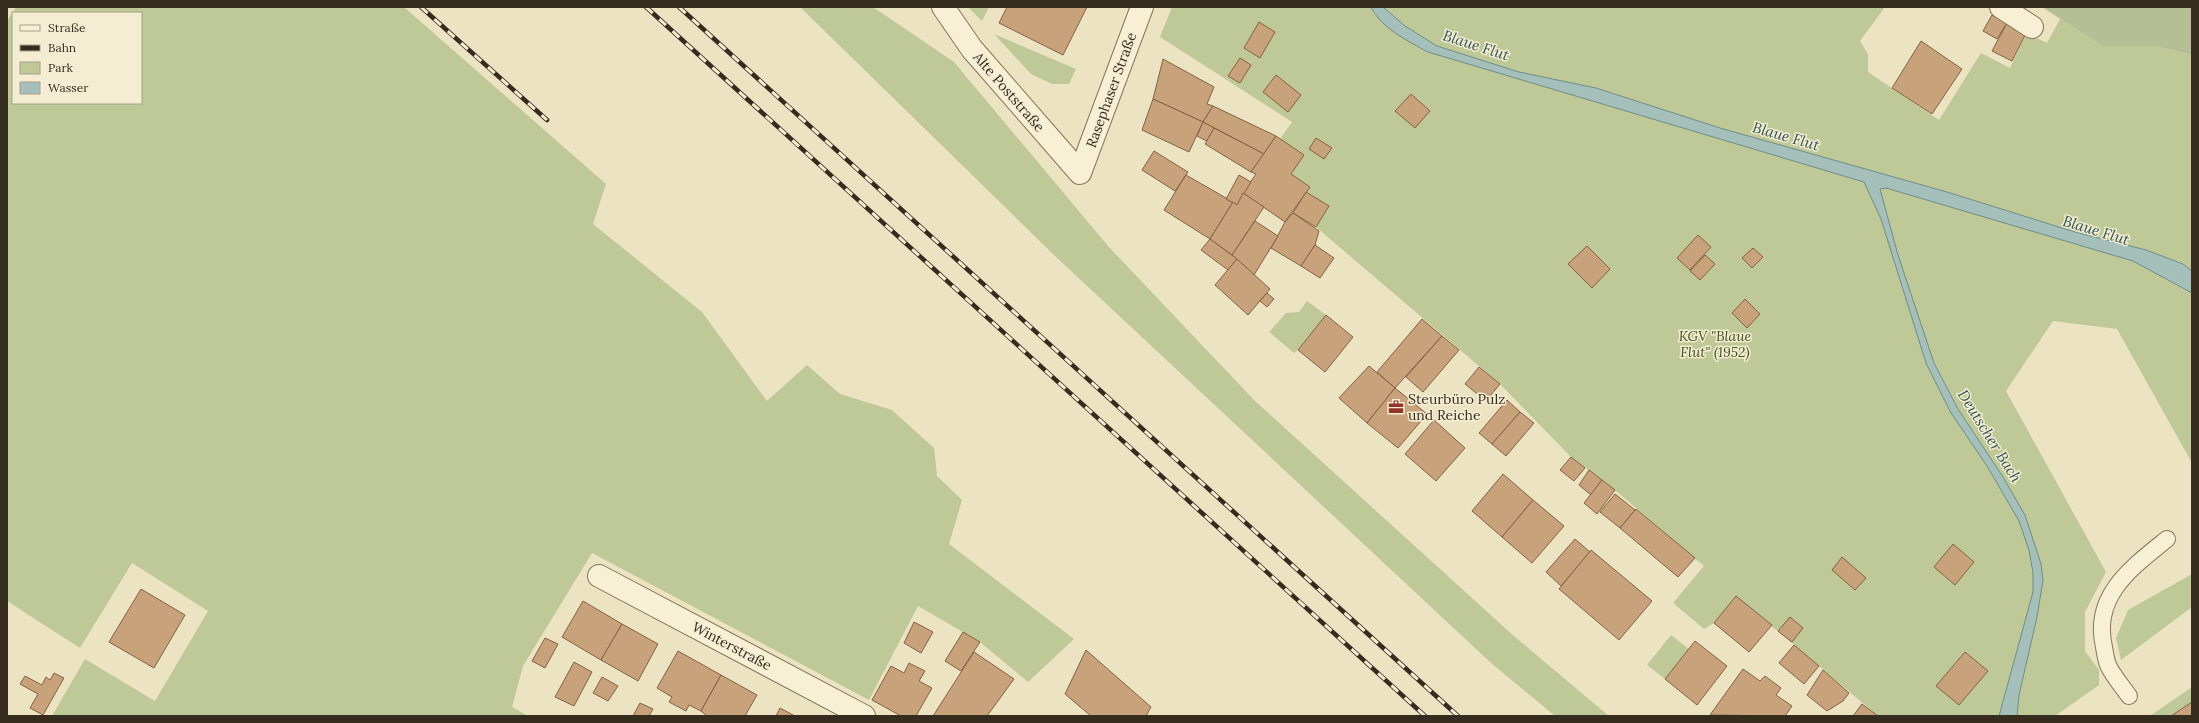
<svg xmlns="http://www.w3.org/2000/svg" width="2199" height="723" font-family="Lora,serif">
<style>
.green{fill:#bfc997;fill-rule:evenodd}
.cemetery{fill:#b6be96}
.water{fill:#a5bfba;stroke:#6c8c87}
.building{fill:#c8a27a;stroke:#836241}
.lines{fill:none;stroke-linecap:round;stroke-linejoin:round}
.service-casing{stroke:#85755a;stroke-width:18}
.minor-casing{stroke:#85755a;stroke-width:24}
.service{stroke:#f7f0d5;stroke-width:16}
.minor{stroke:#f7f0d5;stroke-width:22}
.rail-casing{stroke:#362c1e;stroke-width:4.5}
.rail{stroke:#f4edd2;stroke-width:3;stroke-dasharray:9;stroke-linecap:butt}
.labels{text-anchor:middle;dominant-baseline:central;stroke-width:3;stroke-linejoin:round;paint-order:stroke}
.street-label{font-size:14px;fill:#362c1e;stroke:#f4edd2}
.park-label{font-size:14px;font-style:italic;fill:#425125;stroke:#f4edd2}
.poi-label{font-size:14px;fill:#362c1e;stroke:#f4edd2;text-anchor:start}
.water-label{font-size:15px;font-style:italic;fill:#2e5355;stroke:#f4edd2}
</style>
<rect width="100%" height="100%" fill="#ece3c3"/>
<g class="green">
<path d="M16,7H404L606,184L593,224L702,312L767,401L807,365L840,394L892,410L934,448L937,476L962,500L949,544L1074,639L1028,682L980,642L918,606L869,700L592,553L523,666L512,707L528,716H52L85,659L155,701L208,611L132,563L80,648L7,601V21ZM13,13H141V103H13Z"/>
<path d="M800,7H873L954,62L1108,246L1255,401L1515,637L1609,716H1555L1491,663L1055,256Z"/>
<path d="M968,7H989L982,21Z"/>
<path d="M1172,7H1371L1374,14L1428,52L1864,182L1881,219L1926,363L1951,413L1987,466L2019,520L2029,550L2033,573V592L1999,716H1878L1736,596L1714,623L1704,629L1673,603L1704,566L1615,490L1571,457L1500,384L1316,227L1306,192L1309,187L1291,174L1304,155L1280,139L1292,122L1160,37Z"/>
<path d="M1383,7H1885L1860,41L1868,54V72L1939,120L1981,53L2010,68L2026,33L2047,43L2060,19L2102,46H2155L2192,55V271L2183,264L2146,250L2075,232L1947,192L1720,128L1596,88L1519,72L1437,46L1405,26Z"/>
<path d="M994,34L1076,69L1069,84H1052L1031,74Z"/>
<path d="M1886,188L2133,261L2192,293V463L2117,329L2053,321L2006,391L2106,572L2085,612V651L2099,670V685L2055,716H2017L2019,695L2037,617L2043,580L2041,564L2025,515L2003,477L1958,409L1934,363L1898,255L1880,189Z"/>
<path d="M1307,301L1326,315L1298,350L1294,353L1269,332L1286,313L1299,312Z"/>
<path d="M2192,574V607L2121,660L2116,638L2128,610Z"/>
<path d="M1671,635L1689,649L1665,679L1647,665Z"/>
<path d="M2192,687V702L2171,716H2150Z"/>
</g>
<path class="cemetery" d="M2042,7H2192V55L2155,46H2102Z"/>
<path class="water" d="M1371,7H1383L1405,26L1437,46L1519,72L1596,88L1720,128L1947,192L2075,232L2146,250L2183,264L2192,271V293L2133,261L1886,188L1880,189L1898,255L1934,363L1958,409L2003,477L2025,515L2041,564L2043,580L2037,617L2019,695L2017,716H1999L2033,592V573L2029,550L2019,521L1987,466L1951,413L1926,363L1881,219L1864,182L1428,52C1409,42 1380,27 1371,7Z"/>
<g class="building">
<path d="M1007,7H1087L1063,55L999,23Z"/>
<path d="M1992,15L2007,23L1997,39L1983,31Z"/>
<path d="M1259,22L1275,32L1260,58L1244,48Z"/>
<path d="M2007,23L2026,33L2012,61L1992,51Z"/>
<path d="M1921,41L1962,69L1932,114L1892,88Z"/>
<path d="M1240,58L1251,65L1240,83L1228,76Z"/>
<path d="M1163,59L1214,87L1207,104L1213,106L1203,122L1153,99Z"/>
<path d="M1276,75L1301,95L1288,112L1263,92Z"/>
<path d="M1411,94L1430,111L1415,128L1395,111Z"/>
<path d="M1153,99L1203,122L1189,152L1142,130Z"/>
<path d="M1213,106L1276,136L1264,154L1203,122Z"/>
<path d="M1203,122L1214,128L1207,141L1197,136Z"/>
<path d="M1214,128L1264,154L1251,172L1205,144Z"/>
<path d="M1276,136L1304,155L1291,174L1310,187L1285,222L1243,193L1256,174L1251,172Z"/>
<path d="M1316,138L1332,148L1324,159L1309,149Z"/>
<path d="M1154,151L1188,172L1175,191L1142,170Z"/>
<path d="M1186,175L1233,202L1210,239L1164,210Z"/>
<path d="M1239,175L1251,182L1237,205L1226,199Z"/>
<path d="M1306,192L1329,206L1316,227L1293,213Z"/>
<path d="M1243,193L1264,207L1232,255L1210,239L1233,202L1237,205Z"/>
<path d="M1293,213L1319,231L1315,245L1301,266L1271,248L1285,222Z"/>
<path d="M1255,221L1278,236L1254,275L1232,255Z"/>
<path d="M1698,235L1711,247L1690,270L1677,258Z"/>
<path d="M1210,239L1237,259L1228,270L1201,250Z"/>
<path d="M1315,245L1334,258L1320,278L1301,266Z"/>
<path d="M1587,246L1610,269L1592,288L1568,264Z"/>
<path d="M1753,248L1763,257L1752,268L1742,258Z"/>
<path d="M1705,255L1715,264L1700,280L1690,271Z"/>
<path d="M1237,259L1270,289L1248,315L1215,285Z"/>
<path d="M1267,293L1274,299L1267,307L1260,301Z"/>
<path d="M1745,299L1760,314L1747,328L1732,313Z"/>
<path d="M1326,315L1353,337L1325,372L1298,350Z"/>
<path d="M1422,319L1442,336L1395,388L1377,372Z"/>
<path d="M1442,336L1459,350L1423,392L1406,377Z"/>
<path d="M1369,366L1395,388L1367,423L1339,398Z"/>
<path d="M1479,367L1500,384L1486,401L1465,384Z"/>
<path d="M1395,388L1427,414L1398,448L1367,423Z"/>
<path d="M1507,400L1520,412L1492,444L1479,433Z"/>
<path d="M1520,412L1534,423L1506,456L1492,444Z"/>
<path d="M1434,420L1465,448L1436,481L1405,454Z"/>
<path d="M1571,457L1585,468L1574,481L1560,470Z"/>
<path d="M1589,470L1602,480L1591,495L1579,485Z"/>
<path d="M1503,474L1533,500L1502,537L1472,511Z"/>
<path d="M1602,480L1615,490L1597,514L1584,503Z"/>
<path d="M1615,494L1635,510L1620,528L1600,512Z"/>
<path d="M1533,500L1564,526L1532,563L1502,537Z"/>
<path d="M1636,509L1695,558L1678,577L1620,528Z"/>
<path d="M1575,539L1590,552L1561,586L1546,572Z"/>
<path d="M1953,544L1974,562L1955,585L1934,567Z"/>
<path d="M1591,550L1652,601L1619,640L1559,589Z"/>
<path d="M1842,557L1866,578L1855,590L1832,570Z"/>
<path d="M141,589L185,615L154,668L109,642Z"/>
<path d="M1736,596L1772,625L1749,652L1714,623Z"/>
<path d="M583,601L622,624L601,660L562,637Z"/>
<path d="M1790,617L1803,628L1792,642L1778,631Z"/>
<path d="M914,622L933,632L921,653L904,643Z"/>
<path d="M622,624L658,644L638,681L601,660Z"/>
<path d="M963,632L980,642L961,671L945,661Z"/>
<path d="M545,638L558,644L545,668L532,661Z"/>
<path d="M1695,641L1727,666L1697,705L1665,679Z"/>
<path d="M1794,645L1819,666L1804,684L1779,663Z"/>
<path d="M1086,650L1151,707L1146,716H1091L1065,694Z"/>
<path d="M678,651L721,675L701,711L689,705L686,711L669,702L672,697L657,688Z"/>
<path d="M974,652L1014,679L987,716H933Z"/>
<path d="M1965,652L1988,671L1959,705L1936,686Z"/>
<path d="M574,662L592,672L574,706L555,697Z"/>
<path d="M909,663L925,671L919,681L932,688L916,716H901L872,700L891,666L904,673Z"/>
<path d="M1743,669L1760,681L1765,676L1781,688L1776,695L1792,706L1785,716L1710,715Z"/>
<path d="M1823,670L1849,693L1843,701L1827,711L1807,695Z"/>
<path d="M54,673L64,678L43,715L30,708L38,694L20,684L25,676L42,685L46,677L50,680Z"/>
<path d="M721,675L757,695L745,716H707L701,711Z"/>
<path d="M602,677L618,686L608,701L593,693Z"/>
<path d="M2192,702V716H2171Z"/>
<path d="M640,703L653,709L649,716H633Z"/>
<path d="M1862,704L1878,716H1853Z"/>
<path d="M780,708L795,716H776Z"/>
</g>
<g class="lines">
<g class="service-casing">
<path id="service" d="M2129,696C2122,686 2113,676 2108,665C2106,660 2105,653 2104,647C2092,596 2131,568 2167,539"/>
</g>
<g class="minor-casing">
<g id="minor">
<path d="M943,7L972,49L1080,173L1142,7"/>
<path d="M2001,7L2032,27"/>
<path d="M599,576L864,716"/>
</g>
</g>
<use href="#service" class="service"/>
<use href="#minor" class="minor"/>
<g class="rail-casing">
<g id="rail">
<path d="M421,7L547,120"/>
<path d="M646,7L1425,716"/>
<path d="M679,7L1458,716"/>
</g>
</g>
<use href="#rail" class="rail"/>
</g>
<defs>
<g id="office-bare" transform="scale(1.2)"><path d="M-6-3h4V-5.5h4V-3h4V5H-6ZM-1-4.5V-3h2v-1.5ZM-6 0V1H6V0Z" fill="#91362d" stroke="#f4edd2" stroke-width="2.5" paint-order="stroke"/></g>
</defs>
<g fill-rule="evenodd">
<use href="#office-bare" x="1396" y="407"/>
</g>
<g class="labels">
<g class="street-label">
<text transform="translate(1111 90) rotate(-70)">Rasephaser Straße</text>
<text transform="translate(1009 92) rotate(49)">Alte Poststraße</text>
<text transform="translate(732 646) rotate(28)">Winterstraße</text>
</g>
<g class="park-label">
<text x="1715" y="336">KGV "Blaue<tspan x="1715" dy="16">Flut" (1952)</tspan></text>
</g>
<g class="poi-label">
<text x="1408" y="399">Steurbüro Pulz<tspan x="1408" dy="16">und Reiche</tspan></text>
</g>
<g class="water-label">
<text transform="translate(1476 45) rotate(18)">Blaue Flut</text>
<text transform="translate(1786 136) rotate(16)">Blaue Flut</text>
<text transform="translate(2096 230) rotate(17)">Blaue Flut</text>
<text transform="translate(1990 436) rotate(58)">Deutscher Bach</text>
</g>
</g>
<rect width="2199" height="723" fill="none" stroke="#362c1e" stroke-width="16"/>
<rect x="12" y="12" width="130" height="92" fill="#f4edd2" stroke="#a8a08a"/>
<rect x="20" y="25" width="20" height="6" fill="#f7f0d5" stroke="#a8a08a"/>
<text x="48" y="32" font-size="12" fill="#362c1e">Straße</text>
<rect x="20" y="45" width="20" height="6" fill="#362c1e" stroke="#a8a08a"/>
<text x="48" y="52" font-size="12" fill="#362c1e">Bahn</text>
<rect x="20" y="62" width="20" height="12" fill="#bfc997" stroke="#a8a08a"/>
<text x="48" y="72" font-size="12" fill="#362c1e">Park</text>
<rect x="20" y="82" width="20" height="12" fill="#a5bfba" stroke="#a8a08a"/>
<text x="48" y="92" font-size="12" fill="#362c1e">Wasser</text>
</svg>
